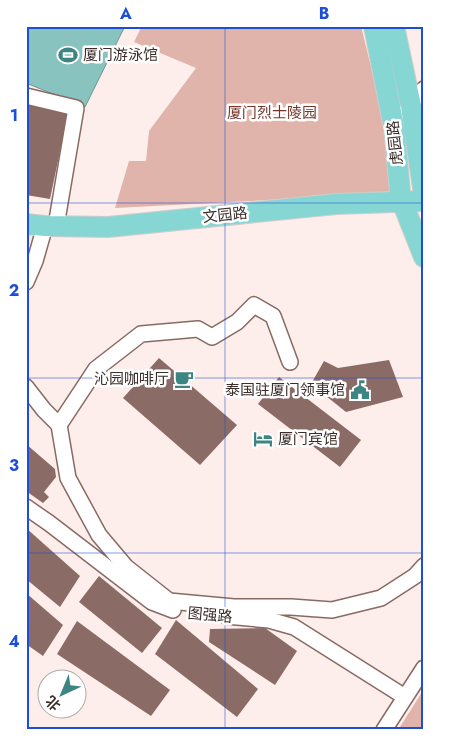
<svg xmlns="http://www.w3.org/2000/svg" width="450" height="756" font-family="Jost,'Noto Sans SC',sans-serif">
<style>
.green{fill:#e0b4ab}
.water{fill:#89c3c0;stroke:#719693}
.building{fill:#8b6b65}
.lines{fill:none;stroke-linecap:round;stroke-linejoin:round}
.minor-casing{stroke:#896a63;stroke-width:18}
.major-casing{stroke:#d0cdcc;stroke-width:22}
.minor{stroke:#fff;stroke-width:15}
.major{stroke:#86d6d4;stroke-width:20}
.grid{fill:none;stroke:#1d4ed8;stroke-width:1;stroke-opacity:0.55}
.labels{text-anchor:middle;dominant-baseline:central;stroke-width:5;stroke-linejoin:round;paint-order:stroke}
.poi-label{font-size:15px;fill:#3a2d2a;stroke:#fff;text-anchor:start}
.park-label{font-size:15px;fill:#74362a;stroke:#fff}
.street-label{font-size:15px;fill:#3a2d2a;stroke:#fff}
.neatline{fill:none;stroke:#1d4ed8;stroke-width:2}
.grid-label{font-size:16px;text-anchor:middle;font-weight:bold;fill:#1d4ed8}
</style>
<rect width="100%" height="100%" fill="#fdeeeb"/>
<g class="green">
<path d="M142,26H361L402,193L115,208L129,161H146L149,131L196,68L134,42Z"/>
<path d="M424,689V730H398Z"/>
</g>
<path class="water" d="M27,26H125L85,107L26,83Z"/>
<g class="building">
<path d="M26,103L68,113L50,199L26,195Z"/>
<path d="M159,358L237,425L200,465L123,398Z"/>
<path d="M389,360L403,397L346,412L311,384L324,361L338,368Z"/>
<path d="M279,377L361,440L340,467L258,404Z"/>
<path d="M26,444L55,469L56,477L44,492L49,497L43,503L26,491Z"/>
<path d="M26,528L80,576L60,607L26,579Z"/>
<path d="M99,576L162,628L142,653L79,602Z"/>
<path d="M26,593L63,625L43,656L26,644Z"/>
<path d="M176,620L258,689L237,717L155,654Z"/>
<path d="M77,621L170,690L151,716L57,654Z"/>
<path d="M265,628L297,651L275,685L209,642L210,629Z"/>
</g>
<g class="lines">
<g class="minor-casing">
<g id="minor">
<path d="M26,96L76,108L56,226"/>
<path d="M394,127L424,89"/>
<path d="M26,282L35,261L45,226"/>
<path d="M26,387L44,410L59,425L68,478L99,535L126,567L169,601L234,607H291L332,610L381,598L415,576L424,566"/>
<path d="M59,425L96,369L141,334L198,329L212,337L237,322L254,305L273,316L290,362"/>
<path d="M26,507L49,523L152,602L173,610"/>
<path d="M226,616L269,620L294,627L405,697"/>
<path d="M384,730L424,668"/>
</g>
</g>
<g class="major-casing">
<g id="major">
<path d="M374,26L394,127L401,202L405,209L424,257"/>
<path d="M394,26L411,106L424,195"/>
<path d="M26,224L45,226L108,227L336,204L424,201"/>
</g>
</g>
<use href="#minor" class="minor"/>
<use href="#major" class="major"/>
</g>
<path class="grid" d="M225,26V730M26,203H424M26,378H424M26,553H424"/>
<defs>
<g id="stadium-bare" transform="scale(1.5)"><path d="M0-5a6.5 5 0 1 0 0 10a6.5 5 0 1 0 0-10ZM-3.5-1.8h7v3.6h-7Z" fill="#3d8583" stroke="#fff" stroke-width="2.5" paint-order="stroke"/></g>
<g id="cafe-bare" transform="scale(1.5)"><path d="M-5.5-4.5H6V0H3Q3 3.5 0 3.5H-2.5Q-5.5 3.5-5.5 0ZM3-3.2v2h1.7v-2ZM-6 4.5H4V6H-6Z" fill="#3d8583" stroke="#fff" stroke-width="2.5" paint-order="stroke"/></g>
<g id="civic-bare" transform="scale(1.5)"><path d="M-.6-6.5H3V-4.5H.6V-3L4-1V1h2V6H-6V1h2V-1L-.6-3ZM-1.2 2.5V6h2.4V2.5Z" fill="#3d8583" stroke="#fff" stroke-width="2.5" paint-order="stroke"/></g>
<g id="hotel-bare" transform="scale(1.5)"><path d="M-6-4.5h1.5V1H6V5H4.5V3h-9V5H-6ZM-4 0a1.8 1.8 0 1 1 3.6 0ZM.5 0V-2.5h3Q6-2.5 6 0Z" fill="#3d8583" stroke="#fff" stroke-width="2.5" paint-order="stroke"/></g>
</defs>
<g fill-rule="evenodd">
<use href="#stadium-bare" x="68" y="55"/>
<use href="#cafe-bare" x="184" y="379"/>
<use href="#civic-bare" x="360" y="390"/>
<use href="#hotel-bare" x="263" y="439"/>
</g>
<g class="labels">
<g class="poi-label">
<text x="83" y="55">厦门游泳馆</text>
<text x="169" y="379" text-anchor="end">沁园咖啡厅</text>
<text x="345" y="390" text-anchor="end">泰国驻厦门领事馆</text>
<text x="278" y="439">厦门宾馆</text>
</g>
<g class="park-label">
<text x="272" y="113">厦门烈士陵园</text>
</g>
<g class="street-label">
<text transform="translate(395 143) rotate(-96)">虎园路</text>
<text transform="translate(225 215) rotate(-6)">文园路</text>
<text transform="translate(210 615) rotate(5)">图强路</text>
</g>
</g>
<rect width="450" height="756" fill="none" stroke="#ffffff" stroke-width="55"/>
<g transform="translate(62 694) rotate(224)"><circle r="24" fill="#ffffff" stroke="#b0abaa"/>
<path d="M0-4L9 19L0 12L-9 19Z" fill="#3d8583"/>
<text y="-8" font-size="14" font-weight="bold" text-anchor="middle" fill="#3a2d2a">北</text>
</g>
<rect x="28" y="28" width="394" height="700" class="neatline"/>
<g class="grid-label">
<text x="126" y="19">A</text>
<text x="324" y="19">B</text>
<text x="14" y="121">1</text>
<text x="14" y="296">2</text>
<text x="14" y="471">3</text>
<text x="14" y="647">4</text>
</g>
</svg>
